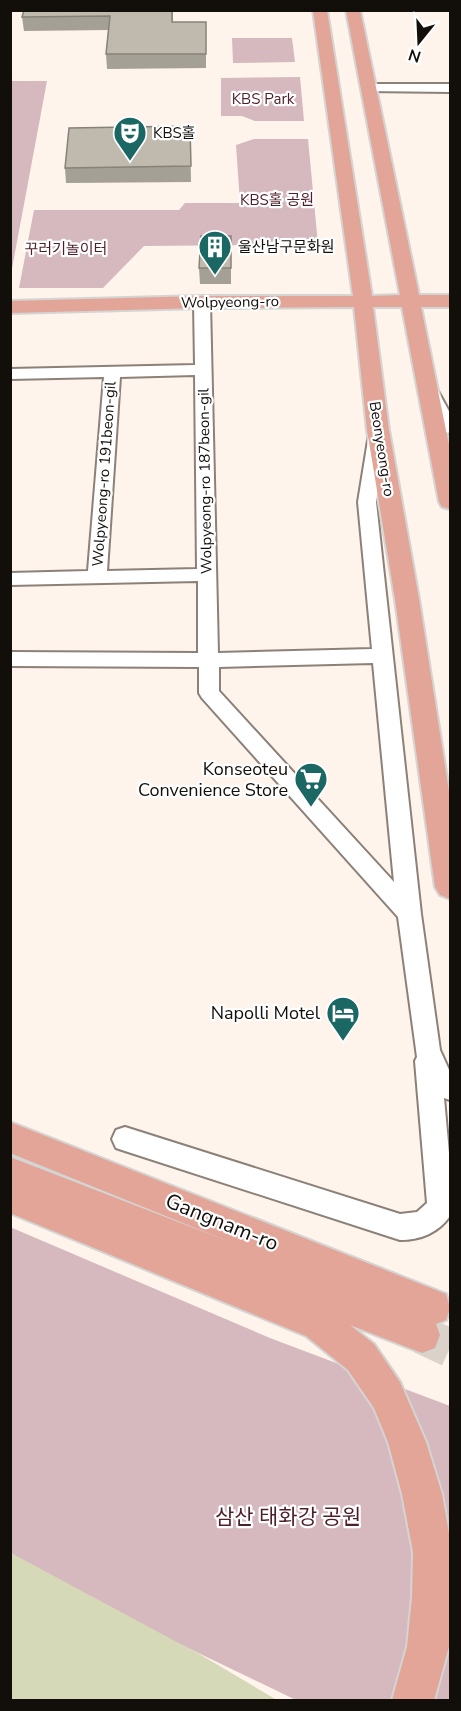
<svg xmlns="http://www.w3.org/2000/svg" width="461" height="1711" font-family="'Nunito Sans','Noto Sans KR',sans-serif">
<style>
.green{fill:#d6b9be}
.water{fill:#d6d9b8}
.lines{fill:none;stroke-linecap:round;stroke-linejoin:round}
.major-tunnel{stroke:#dbd2ca;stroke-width:38;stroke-dasharray:38 20;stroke-linecap:butt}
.minor-casing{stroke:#8c8178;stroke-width:4}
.major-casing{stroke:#d4d4d3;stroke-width:4}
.minor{fill:#fff;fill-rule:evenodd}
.major{fill:#e3a597;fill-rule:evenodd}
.wall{fill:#a4a095}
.building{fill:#bfbaad;stroke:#868279;stroke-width:1.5}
.labels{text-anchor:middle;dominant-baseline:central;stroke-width:4.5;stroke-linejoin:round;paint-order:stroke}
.far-park-label{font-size:15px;fill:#4f1e29;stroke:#fff}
.far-poi-label{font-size:15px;fill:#120e0a;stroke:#fff;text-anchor:start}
.far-street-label{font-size:15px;fill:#120e0a;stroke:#fff}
.poi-label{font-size:18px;fill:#120e0a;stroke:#fff;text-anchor:end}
.near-street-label{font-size:21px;fill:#120e0a;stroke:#fff}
.near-park-label{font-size:21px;fill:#4f1e29;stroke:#fff}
</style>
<rect width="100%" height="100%" fill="#fef4ec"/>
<g class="green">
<path d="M232,38H292L295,62L233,63Z"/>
<path d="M300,77L304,121H255L242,116H221V78Z"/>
<path d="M11,81H47L11,274L10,81Z"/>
<path d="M254,139H308L318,244C308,245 302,241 292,240C281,238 272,242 261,245L144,246L103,288H19L34,210H179L185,203H240L236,145Z"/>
<path d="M10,1227L270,1338L450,1406V1700H296L11,1563Z"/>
</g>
<path class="water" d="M11,1553L201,1655L277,1700H11Z"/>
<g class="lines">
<path class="major-tunnel" d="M422,1335L450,1348"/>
<g class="minor-casing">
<g id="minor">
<path d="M370,84H450V92L366,91L364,88Z"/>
<path d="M202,297L210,302L218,653L372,649L358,502L369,434L377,429L385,434L376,502L421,914L440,1050L450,1072V1100L444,1098L450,1164V1216C438,1233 420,1240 400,1240L125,1151L116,1148L112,1139L116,1130L125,1127L400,1214L417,1212L427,1203L415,1061L417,1057L398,917L202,698L199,693V667L10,666V652L198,653V581L10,585V573L88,571L104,377L10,379V369L195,365L194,302ZM195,375L197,569L107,571L120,377ZM373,663L394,882L219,691V667Z"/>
<path d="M428,382L434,384L450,413V433L444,432L442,428L420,387Z"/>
</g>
</g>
<g class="major-casing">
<g id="major">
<path d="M313,10H327L372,296L400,295L346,10H360L419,295H450V307H421L450,450V509L442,507L439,502L402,307H373L389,430L419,599L450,798V899L440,895L435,887L395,599L367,430L354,307L202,308L10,313V301L202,296H353Z"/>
<path d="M10,1122L446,1294L450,1308L446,1320L436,1324L440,1335L435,1348L422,1353L350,1325L374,1344L400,1382L426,1442L442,1494L450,1539V1643L434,1700H392L407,1647L412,1597L413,1552L402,1494L388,1442L374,1408L348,1370L306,1336L10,1213V1157L230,1242L10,1153Z"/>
</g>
</g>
<use href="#minor" class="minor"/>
<use href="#major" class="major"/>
</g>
<g class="wall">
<path d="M24,10H173V22H206V68L107,69L106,54L108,30L24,31L22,17Z"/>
<path d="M190,126L191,182L66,183L65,168Z"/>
<path d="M231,236V284H200L199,268Z"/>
</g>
<g class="building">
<path d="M24,10H172V22H206V54H106L110,16L22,17Z"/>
<path d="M190,126L191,166L65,168L69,128Z"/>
<path d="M201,236H231V268H199Z"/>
</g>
<defs>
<g id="theatre-pin" transform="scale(1.725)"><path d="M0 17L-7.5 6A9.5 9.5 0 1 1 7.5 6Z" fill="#1a6764" stroke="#fff"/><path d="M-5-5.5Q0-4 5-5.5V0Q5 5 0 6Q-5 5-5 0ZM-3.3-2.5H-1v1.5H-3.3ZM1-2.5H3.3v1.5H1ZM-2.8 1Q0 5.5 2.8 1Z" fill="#fff"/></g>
<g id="building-pin" transform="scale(1.725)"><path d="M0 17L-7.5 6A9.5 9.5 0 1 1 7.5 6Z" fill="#1a6764" stroke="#fff"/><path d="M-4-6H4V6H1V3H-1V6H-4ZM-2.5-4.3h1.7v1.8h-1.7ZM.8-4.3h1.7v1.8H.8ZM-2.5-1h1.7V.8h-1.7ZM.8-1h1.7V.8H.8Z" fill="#fff"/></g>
<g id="supermarket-pin" transform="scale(1.725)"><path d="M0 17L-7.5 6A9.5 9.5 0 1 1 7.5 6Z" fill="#1a6764" stroke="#fff"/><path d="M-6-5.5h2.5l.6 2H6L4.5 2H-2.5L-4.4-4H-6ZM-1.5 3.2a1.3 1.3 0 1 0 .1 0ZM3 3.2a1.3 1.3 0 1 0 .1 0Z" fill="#fff"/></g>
<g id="hotel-pin" transform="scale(1.725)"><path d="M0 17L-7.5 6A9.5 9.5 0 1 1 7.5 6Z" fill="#1a6764" stroke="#fff"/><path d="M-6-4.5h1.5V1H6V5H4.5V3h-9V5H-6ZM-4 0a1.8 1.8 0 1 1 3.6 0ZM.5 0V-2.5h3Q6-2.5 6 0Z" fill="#fff"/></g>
</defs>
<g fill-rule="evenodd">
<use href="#theatre-pin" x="130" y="133"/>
<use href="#building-pin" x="215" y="247"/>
<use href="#supermarket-pin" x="311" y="779"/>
<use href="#hotel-pin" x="343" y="1013"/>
</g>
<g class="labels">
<g class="far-park-label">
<text x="263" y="99">KBS Park</text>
<text x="277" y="200">KBS홀 공원</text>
<text x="66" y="249">꾸러기놀이터</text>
</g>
<g class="far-poi-label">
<text x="153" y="133">KBS홀</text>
<text x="238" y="247">울산남구문화원</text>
</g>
<g class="far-street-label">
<text transform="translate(230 302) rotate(-1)">Wolpyeong-ro</text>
<text transform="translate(382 449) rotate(81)">Beonyeong-ro</text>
<text transform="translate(104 474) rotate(-86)">Wolpyeong-ro 191beon-gil</text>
<text transform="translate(205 481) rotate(-91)">Wolpyeong-ro 187beon-gil</text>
</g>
<g class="poi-label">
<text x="288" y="769">Konseoteu<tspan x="288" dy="21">Convenience Store</tspan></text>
<text x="320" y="1013">Napolli Motel</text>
</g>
<g class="near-street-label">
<text transform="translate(222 1222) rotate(22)">Gangnam-ro</text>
</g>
<g class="near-park-label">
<text x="288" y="1517">삼산 태화강 공원</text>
</g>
</g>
<rect width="461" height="1711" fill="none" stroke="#120e0a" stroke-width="24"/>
<g transform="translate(419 42) rotate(198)" stroke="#ffffff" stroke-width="4.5" paint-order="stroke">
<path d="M0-4.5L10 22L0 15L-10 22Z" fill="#120e0a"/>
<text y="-9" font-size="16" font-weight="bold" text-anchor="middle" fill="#120e0a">N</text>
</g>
</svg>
